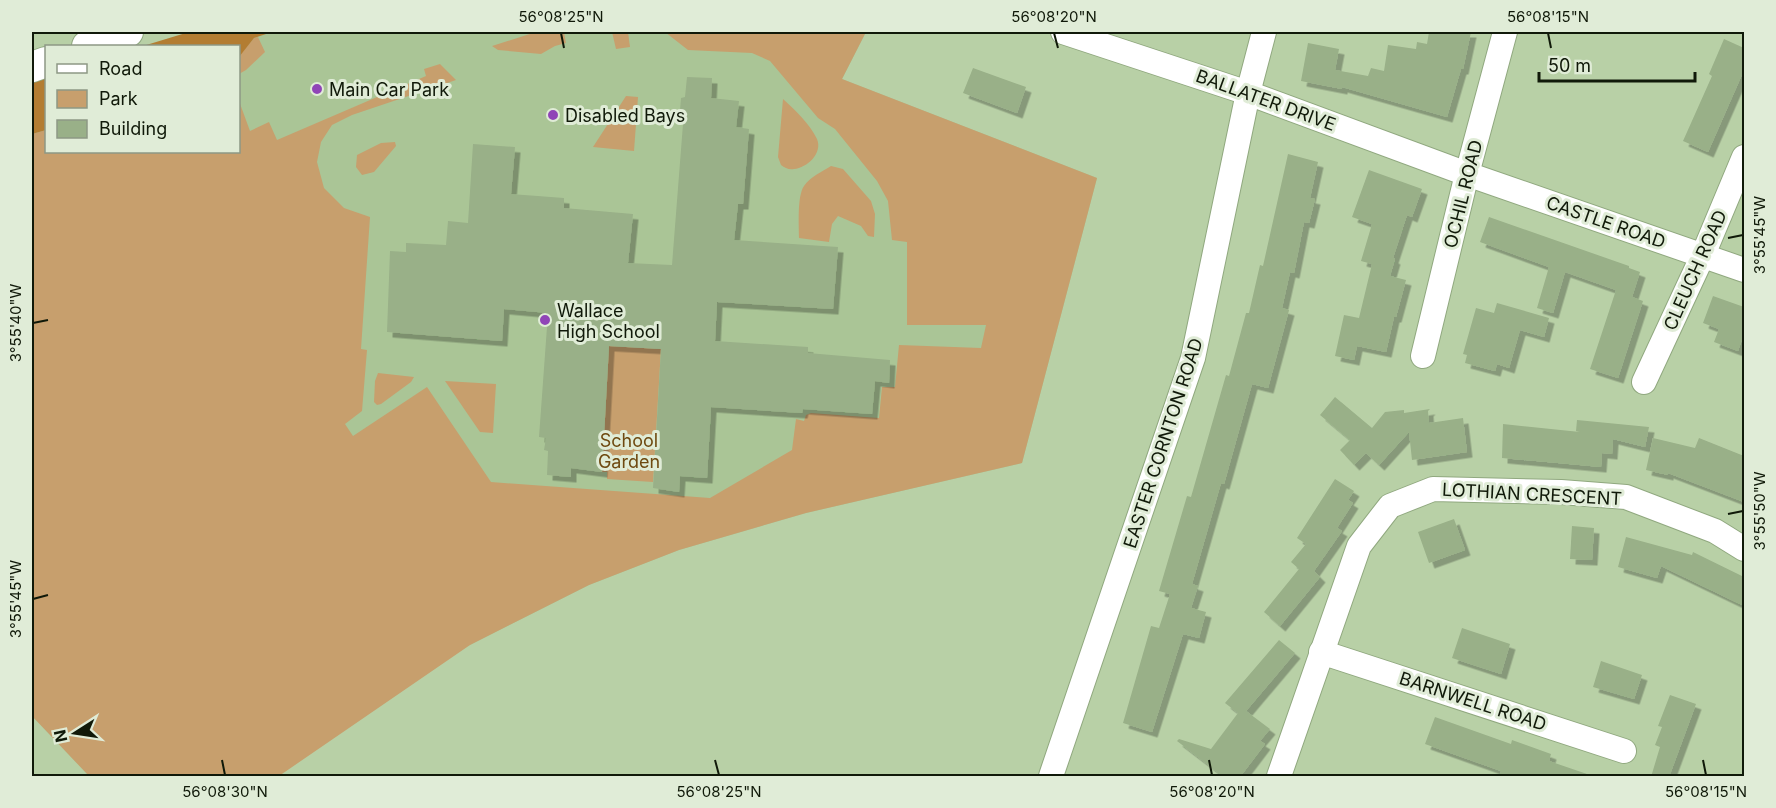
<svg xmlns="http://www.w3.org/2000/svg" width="1776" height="808" font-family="Inter,sans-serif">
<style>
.built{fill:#aac596}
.green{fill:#c79f6d}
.forest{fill:#b37d32}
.building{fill:#99b088;filter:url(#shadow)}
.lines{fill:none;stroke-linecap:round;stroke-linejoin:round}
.minor-casing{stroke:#90a87f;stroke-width:26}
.major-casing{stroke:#90a87f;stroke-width:32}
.minor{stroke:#fff;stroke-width:24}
.major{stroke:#fff;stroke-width:30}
.ticks{fill:none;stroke:#101909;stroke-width:2}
.poi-dot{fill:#9045b7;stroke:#e0ecd7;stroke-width:2}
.labels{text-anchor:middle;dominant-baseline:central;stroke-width:6;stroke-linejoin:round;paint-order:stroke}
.poi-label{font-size:18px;fill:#101909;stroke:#e0ecd7;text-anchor:start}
.street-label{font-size:18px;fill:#101909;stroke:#e0ecd7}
.park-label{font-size:18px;fill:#6e4910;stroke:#e0ecd7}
.neatline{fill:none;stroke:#101909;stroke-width:2}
.ticks-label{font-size:15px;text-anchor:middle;fill:#101909}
</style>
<defs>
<filter id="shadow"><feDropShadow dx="5.5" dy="5.5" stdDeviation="0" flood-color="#0004"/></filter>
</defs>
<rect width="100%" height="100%" fill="#b8d0a6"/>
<path class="built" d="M250,32H866L842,79L1097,178L1022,463L806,513L679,550L589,585L470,645L89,776L32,716V105L46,100V152H238V46Z"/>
<g class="green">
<path d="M536,32H564L566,43L555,46L541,54L498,50L492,46Z"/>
<path d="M612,32H628L630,47L616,49Z"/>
<path d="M665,32H866L842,79L1097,178L1022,463L806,513L679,550L589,585L470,645L279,776H89L32,716V134L46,130V152H238L239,101L250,131L269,122L277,140L426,76L424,69L440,64L456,80L352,115L332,125L321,142L317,162L324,188L344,208L370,217L361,349L367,350L362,411L345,424L353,436L427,387L491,482L710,498L792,450L796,419L804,421L806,415L811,413L879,418L882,387H895L899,345L981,348L986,325H907V242L892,240L888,201L877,181L835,129L818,118L770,61L752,53L688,50Z"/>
<path d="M258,37L265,52L246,70L239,74L238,57L254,38Z"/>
<path d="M626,96L638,97L634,151L593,147Z"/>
<path d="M783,99C795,110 810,124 817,139C823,153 807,168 794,169C789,170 785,168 781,165L778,157Z"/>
<path d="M395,142L396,146L374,172L362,175L356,167L357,155L381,143Z"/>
<path d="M831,166L843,169L871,201L875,214L874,237L868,236L861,226L838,216L832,224L829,242L799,238C799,225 797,196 804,186C810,177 823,171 831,166Z"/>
<path d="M609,346L661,349L653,482L607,479V472H602Z"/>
<path d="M378,373L414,377L411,382L381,404L377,405L374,402L375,381Z"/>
<path d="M445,381L496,384L493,433L480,432Z"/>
</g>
<g class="forest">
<path d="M189,32H272L254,38L239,57L238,46H143Z"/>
<path d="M46,75V130L32,134V80Z"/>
</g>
<g class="building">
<path d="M1429,32H1471L1463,69H1461L1447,117L1342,87V89L1301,81L1308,43L1339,49L1335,70L1368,76L1371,68L1384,71L1388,45L1416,49L1417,42L1427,44Z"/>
<path d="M1724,39L1744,48V70L1708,152L1683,141L1712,76L1709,74Z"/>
<path d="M973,68L1026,87L1017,113L963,93Z"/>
<path d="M687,77L712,78L711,98L739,101L736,127L749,129L743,204H738L734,240L838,247L833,309L717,302L715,341L808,347V353L890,360L889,383L875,381L872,414L803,409L802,413L711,407L707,478L680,476L679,492L653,488L661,349L609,346L602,472L571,468V477L547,475L548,451L544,450L546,438L539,437L548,313L504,309L502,341L387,332L390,251L406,252V243L446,245L448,221L468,223L473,144L515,147L511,194L564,198V208L633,214L628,263L672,265L683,124L679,123L681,98L685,97Z"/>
<path d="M1288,154L1318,162L1310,198L1315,199L1309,223L1304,222L1294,273L1290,272L1282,308L1289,310L1268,388L1252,384L1224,484L1221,483L1192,584L1198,586L1191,608L1206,612L1199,638L1183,634L1152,732L1123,723L1151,626L1159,628L1170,594L1159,591L1187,496L1191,497L1226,375L1229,376L1246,313H1249L1260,265L1263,266Z"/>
<path d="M1369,170L1422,189L1412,217L1407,215L1393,258L1395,259L1390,276L1406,280L1396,317H1394L1386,352L1357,346L1354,360L1335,356L1344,315L1359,318L1372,264L1361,261L1372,224L1352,217Z"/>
<path d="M1489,217L1629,266V268L1640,272L1632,297L1643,301L1618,378L1590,369L1616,290L1565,272L1553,313L1537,308L1549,267L1480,242Z"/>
<path d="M1713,296L1744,307V334L1738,351L1714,342L1719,329L1703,323Z"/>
<path d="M1497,303L1549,318L1544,337L1520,330L1509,368L1497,364L1495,371L1465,363L1467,355L1463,354L1476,308L1494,313Z"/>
<path d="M1335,397L1372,428L1385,412L1404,410V413L1430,409L1428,411L1429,423L1463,418L1467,452L1412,460L1409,432L1379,465L1366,453L1354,465L1340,450L1350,440L1320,415Z"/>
<path d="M1577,420L1649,427L1645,447L1613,439L1612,454L1602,453L1601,467L1502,458L1503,424L1580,432L1576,431Z"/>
<path d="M1653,438L1695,448L1699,438L1744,456V502L1668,473V475L1646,470Z"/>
<path d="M1335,479L1354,491L1348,500L1353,503L1337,528L1342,531L1314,571L1320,577L1280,626L1264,612L1299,569L1291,562L1306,544L1297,538Z"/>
<path d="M1454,519L1465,550L1429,563L1418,532Z"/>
<path d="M1572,526L1594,528L1592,560L1570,559Z"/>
<path d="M1626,537L1692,555L1693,552L1744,577V606L1661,566L1657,578L1618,567Z"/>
<path d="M1462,628L1510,644L1501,674L1452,658Z"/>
<path d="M1279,640L1295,653L1246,711L1270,729L1260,741L1265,744L1240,777H1224L1177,741L1179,739L1211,749L1238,713L1225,703Z"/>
<path d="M1601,661L1642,675L1634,699L1593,687Z"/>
<path d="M1670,695L1696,704L1669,777H1651L1660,747L1655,745L1662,727L1658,726Z"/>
<path d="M1435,717L1511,744L1512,740L1551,754L1549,761L1587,774L1586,777H1499L1501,771L1425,744Z"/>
</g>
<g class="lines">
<g class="minor-casing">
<g id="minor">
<path d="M1063,32L1248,93L1467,174L1744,270"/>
<path d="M1423,356L1467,174L1505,32"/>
<path d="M1644,382L1703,255L1744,157"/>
<path d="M1321,652L1624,751"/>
<path d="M1051,776L1193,358L1248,93L1264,32"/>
<path d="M1279,776L1359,546L1390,506L1433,489L1561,492L1626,497L1715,531L1744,549"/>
</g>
</g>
<g class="major-casing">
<g id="major">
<path d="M87,46L128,32"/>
<path d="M32,67L46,62"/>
</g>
</g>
<use href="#minor" class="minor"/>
<use href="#major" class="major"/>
</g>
<path class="ticks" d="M561,33L564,48M1054,33L1058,48M1548,33L1551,48M1728,238L1743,235M33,323L48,320M1728,514L1743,511M33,599L48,595M222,760L225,775M715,760L719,775M1209,760L1212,775M1703,760L1706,775"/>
<g class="poi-dot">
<circle cx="317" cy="89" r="6"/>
<circle cx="553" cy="115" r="6"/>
<circle cx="545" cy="320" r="6"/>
</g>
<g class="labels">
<g class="poi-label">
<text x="329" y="89">Main Car Park</text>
<text x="565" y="115">Disabled Bays</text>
<text x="557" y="310">Wallace<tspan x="557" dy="21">High School</tspan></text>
</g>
<g class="street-label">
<text transform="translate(1266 100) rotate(20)">BALLATER DRIVE</text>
<text transform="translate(1463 194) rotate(-76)">OCHIL ROAD</text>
<text transform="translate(1606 222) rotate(19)">CASTLE ROAD</text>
<text transform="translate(1695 270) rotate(-66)">CLEUCH ROAD</text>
<text transform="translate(1163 443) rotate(-72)">EASTER CORNTON ROAD</text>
<text transform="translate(1532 494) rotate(3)">LOTHIAN CRESCENT</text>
<text transform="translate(1473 701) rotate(18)">BARNWELL ROAD</text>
</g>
<g class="park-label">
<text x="629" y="440">School<tspan x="629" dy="21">Garden</tspan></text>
</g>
</g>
<rect width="1776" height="808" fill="none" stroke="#e0ecd7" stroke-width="66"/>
<rect x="45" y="45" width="195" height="108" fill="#e0ecd7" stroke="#8d9885" stroke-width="1.5"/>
<rect x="57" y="64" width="30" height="9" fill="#ffffff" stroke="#8d9885" stroke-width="1.5"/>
<text x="99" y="75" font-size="18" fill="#101909">Road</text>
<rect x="57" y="90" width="30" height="18" fill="#c79f6d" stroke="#8d9885" stroke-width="1.5"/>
<text x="99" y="105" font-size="18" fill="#101909">Park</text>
<rect x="57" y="120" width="30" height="18" fill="#99b088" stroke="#8d9885" stroke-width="1.5"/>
<text x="99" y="135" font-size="18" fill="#101909">Building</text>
<g transform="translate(75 733) rotate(258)" stroke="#e0ecd7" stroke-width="4.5" paint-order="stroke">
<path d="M0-4.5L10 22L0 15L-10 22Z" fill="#101909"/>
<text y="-9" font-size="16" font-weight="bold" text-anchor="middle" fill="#101909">N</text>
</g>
<path d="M1539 72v9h156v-9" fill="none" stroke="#101909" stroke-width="3"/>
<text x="1548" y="72" font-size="18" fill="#101909" stroke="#e0ecd7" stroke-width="4.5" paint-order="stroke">50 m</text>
<rect x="33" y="33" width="1710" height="742" class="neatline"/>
<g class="ticks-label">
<text x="561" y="22">56°08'25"N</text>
<text x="1054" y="22">56°08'20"N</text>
<text x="1548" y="22">56°08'15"N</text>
<text transform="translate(1760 235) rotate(-90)" y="5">3°55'45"W</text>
<text transform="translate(16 323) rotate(-90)" y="5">3°55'40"W</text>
<text transform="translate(1760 511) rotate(-90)" y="5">3°55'50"W</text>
<text transform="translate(16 599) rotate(-90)" y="5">3°55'45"W</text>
<text x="225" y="797">56°08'30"N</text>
<text x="719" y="797">56°08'25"N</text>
<text x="1212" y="797">56°08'20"N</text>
<text x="1706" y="797">56°08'15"N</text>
</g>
</svg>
